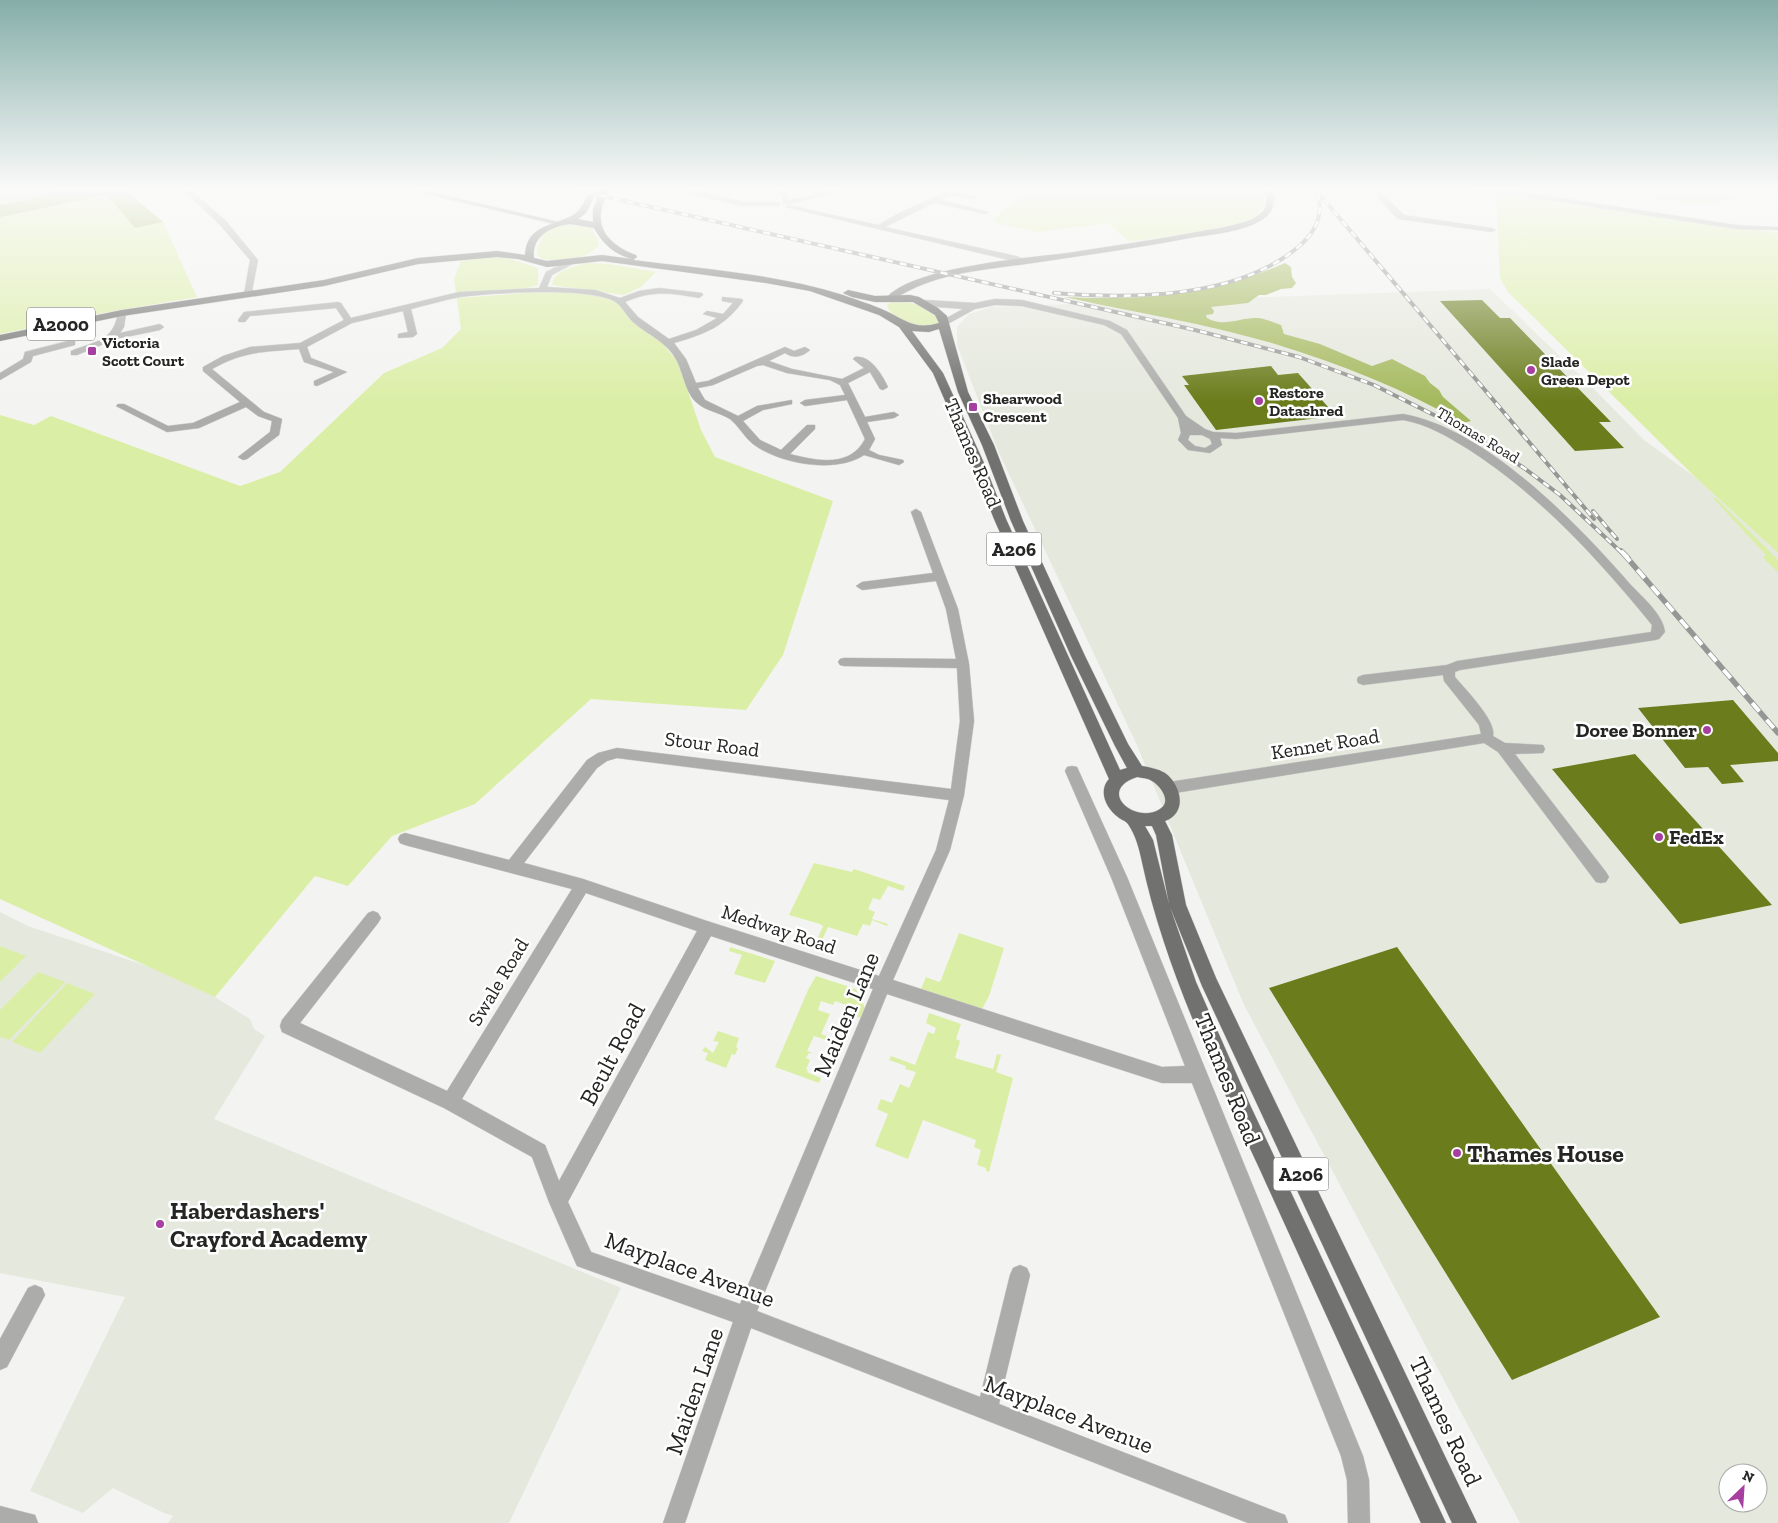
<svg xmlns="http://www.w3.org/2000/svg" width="1778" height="1523" font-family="'Zilla Slab',serif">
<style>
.built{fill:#e5e8dd;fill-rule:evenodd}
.green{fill:#dbeea6}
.forest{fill:#a4b95d}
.building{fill:#6a7c1b}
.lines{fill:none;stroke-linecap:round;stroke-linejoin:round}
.street-casing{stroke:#cecfcc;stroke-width:1}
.secondary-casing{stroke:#cecfcc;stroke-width:1}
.primary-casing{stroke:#cecfcc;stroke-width:1}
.street{fill:#acacab;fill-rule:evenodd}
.secondary{fill:#898a88;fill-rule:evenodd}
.primary{fill:#71716f;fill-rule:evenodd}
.rail-far1-casing{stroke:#969694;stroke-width:4}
.rail-casing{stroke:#969694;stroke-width:5.5}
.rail-far1{stroke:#fff;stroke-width:2.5;stroke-dasharray:7;stroke-linecap:butt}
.rail{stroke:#fff;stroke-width:4;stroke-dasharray:11;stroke-linecap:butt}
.poi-dot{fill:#a73fa1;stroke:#fff;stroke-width:2}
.labels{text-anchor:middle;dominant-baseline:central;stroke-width:5;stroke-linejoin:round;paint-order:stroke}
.far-poi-label{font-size:16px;font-weight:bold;fill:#252524;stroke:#fff;text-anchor:start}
.far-street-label{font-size:16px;fill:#252524;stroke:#fff}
.shield{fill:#fff;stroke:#666;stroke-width:1}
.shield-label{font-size:19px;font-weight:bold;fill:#252524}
.street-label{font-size:20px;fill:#252524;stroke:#fff}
.poi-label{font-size:20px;font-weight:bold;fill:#252524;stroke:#fff;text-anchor:end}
.near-street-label{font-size:24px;fill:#252524;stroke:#fff}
.near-poi-label{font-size:24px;font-weight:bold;fill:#252524;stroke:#fff;text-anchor:start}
</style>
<rect width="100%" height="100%" fill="#f3f4f1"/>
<g class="built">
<path d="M1490,289L1590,385L1644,440L1695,477L1778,553V1523H1520L1244,1005L1136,743L999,453L957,345V327L969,314L991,307ZM1728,1473H1758V1503H1728Z"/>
<path d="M0,912L28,926L156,969L215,997L250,1019L254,1029L265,1036L214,1119L621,1288L509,1523H168L173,1516L164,1513L113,1488L83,1513L30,1491L125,1297L0,1273Z"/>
</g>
<g class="green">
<path d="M0,189H122L163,222L197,297L108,312L0,334Z"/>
<path d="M1024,189H1263L1265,202C1263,207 1261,212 1257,215C1240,229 1159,237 1135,241H1128L1108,223L1038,232L992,222Z"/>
<path d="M1600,189H1730L1737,200L1701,205L1609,194Z"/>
<path d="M1496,193L1778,233V553L1695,477L1508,292L1500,278Z"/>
<path d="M568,224L592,228L599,243C594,259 551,266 538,256C536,251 537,249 539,244C545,229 553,227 568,224Z"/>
<path d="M504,257L538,268V285C519,292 479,290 456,293L454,279L462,258Z"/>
<path d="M585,263L609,264L656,272L641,287L624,295L552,285C554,270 572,268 585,263Z"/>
<path d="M540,292L580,293L602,297L620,304L642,329L662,343L678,362L701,430L715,457L833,501L783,655L746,710L591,699L475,804L392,836L348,886L315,876L215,997L0,899V415L34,425L51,416L240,486L280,472L384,373L442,348L461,329L457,298Z"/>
<path d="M892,301C909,302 931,304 939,322C927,333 889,320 887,305Z"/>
<path d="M1713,498H1716L1778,560V572L1763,558L1766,555Z"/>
<path d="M814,863L852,872L854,869L905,886L903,891L888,886L880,900L873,898L868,909L875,912L872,919L888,924L887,926L872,920L870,926L863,924L857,936L828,927L822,940L818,938L823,926L820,924L789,915Z"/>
<path d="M959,933L1004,948L989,996L982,1009L921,989L926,977L939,982L941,980Z"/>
<path d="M0,946L26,956L0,982Z"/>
<path d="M730,947L775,961L765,983L734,974L742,955L729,951Z"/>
<path d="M38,972L65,982L9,1040L0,1037V1010Z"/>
<path d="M816,976L856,989L865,1008L860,1018L850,1014L852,1007L835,1001L833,1005L821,1001L818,1010L830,1014L821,1034L839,1040L838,1044L814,1036L807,1051L813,1053H809L806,1058L810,1060L806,1069L808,1070L807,1072L821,1078L819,1083L775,1067L808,990Z"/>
<path d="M67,983L95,994L40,1053L12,1042Z"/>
<path d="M929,1013L961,1024L956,1039L960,1041L955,1058L993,1069L997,1054L1001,1055L996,1072L1013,1078L989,1172L986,1171V1168L977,1165L981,1150L974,1147L976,1140L923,1120L908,1159L875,1146L888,1114L877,1109L881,1099L892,1103L900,1084L909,1088L916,1072L905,1069L906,1066L889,1060L891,1056L915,1065L928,1032L934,1034L936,1028L926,1023Z"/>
<path d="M718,1031L739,1038L736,1047L738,1048L735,1055L732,1054L726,1068L705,1060L708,1053L702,1051L705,1047L713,1053L719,1042L713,1041Z"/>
</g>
<g class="forest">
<path d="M58,189H124L163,222L135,228L107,195L0,217V205L39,197Z"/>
<path d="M1285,263L1291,267L1292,277L1296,283L1292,288L1281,289L1266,295H1259L1248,303L1211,307L1214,311L1213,314L1206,315L1207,318C1224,328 1240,317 1258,318C1266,319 1273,322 1281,325L1284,334L1320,344L1372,366L1392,359L1425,376L1430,383L1439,390L1443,397L1471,421L1463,423C1404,389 1340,364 1275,344C1208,324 1133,312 1064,297C1142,301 1213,295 1285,263Z"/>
</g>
<g class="building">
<path d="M1482,300L1500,318H1510L1611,422H1599L1624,448L1575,451L1440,301Z"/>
<path d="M1271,366L1278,375L1298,373L1336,416L1216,430L1184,385H1189L1182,376Z"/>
<path d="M1733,700L1778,753V761L1730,765L1744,782L1722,784L1708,767L1685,768L1638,708Z"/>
<path d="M1635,754L1772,905L1680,924L1552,769Z"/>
<path d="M1397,947L1660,1317L1512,1380L1269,988Z"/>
</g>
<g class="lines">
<g class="street-casing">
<g id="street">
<path d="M182,189H190L226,221L258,260L251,296L244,294L250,260L220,225Z"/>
<path d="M684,189H693L744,202H778L782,204L778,206H744L683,193Z"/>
<path d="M776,189H784L790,200L837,189H850L790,204H783V198Z"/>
<path d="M1370,189H1378L1404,215L1492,228L1496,230L1492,232L1398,219Z"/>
<path d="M1462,189H1503L1736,225L1775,227H1778V230L1736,229L1502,193L1466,191Z"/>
<path d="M949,191L977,197L973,199L950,195L941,200L989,212L985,214L934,203L885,227L1016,256L1026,260V264L785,207L789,205L878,225L901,212Z"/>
<path d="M570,260L577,262L552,275L547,287L595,290L620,298L639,291L659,288L702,293L703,295L699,298C670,293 653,290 625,302L638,317L669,339L696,330L717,318L703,314L707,311L723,314L733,303L722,301V297L742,299L743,301C724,327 705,334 674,343L686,359L696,383L708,381L785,347L794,351L805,347L810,350C802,357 794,359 785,353L769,361L792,369L842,379L864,368L853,359L855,357C871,355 882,375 888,387L883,390L880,389L870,372L848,383L865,417L894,412L899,415L894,418L867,422L875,439L869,450L879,455L903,460L904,462L899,465L864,455C836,474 779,464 753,444C744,437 739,426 730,419C719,412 705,411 696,402C686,393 683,373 677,361C667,341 647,335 632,321C627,316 623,308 617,303C595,286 489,293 460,297C444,300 427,305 411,309L417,334L413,337L398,338V334L408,332L403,311L352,323L307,347L311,358L347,372L317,386L314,385V381L334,372L304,362L299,349C263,352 245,351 212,369L264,412L282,419L279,435L247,459L243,460L238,457L270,432L272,421L258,416L246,407L199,428L167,432L116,406L118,404H124L168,426L193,423L240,402L203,371V367L223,356L250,347L300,343L344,320L336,308L250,316L245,322H239L238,320L244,312L338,302L341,303L351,318L459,292L539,288L546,272ZM763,365L787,373L830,380L840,385L845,395L805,400L800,403L805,406L847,400L865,439C850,468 817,461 790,454L815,429V425H807L781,450L760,440L743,421L763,410L792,404V400L757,406L738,416L705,400L698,388L713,385L757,366Z"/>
<path d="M995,299L1022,300L1110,321L1127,330L1186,416L1205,429L1213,432L1236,433L1403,414C1485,428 1577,523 1630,584C1642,597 1663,614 1665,632L1659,639L1655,640L1460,670L1455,672V677C1465,689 1497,721 1493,736L1505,743L1543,745L1545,749L1543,753L1515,754L1606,872L1609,877L1606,882L1601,883L1596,882L1498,752L1484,743L1169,794L1164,792L1162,788L1164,784L1169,782L1481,734L1479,725L1444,681L1443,675L1363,685L1358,683L1357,680L1358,677L1363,675L1447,665L1457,661L1651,632L1652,625C1598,559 1541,496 1468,449C1448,437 1427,424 1403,420L1236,439L1220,438L1222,445L1210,453L1188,450L1178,440L1181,433L1178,418L1121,334L1104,325L1022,306L995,305L975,309L944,326L940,323L941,321L963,309L925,306L921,303L925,300L975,303ZM1190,435H1202L1210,439L1212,444L1205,448L1195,446L1188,440Z"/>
<path d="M122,310L126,313L124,327L120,333L160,324L164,327L160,330L116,339L77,355H71V351C95,341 113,342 118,313Z"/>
<path d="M72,340L75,341V345L33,356L31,362L0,380V373L23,359L25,352Z"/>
<path d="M916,509L921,512L958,609L969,664L974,721L964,795L950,850L893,980L1162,1067L1185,1066L1111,877L1065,771L1067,767L1072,766L1077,767L1127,877L1363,1456L1369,1480L1370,1523H1348L1347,1480L1341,1456L1192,1083H1162L887,994L757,1311L980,1397L1010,1275L1013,1268L1020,1265L1027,1268L1030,1275L999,1404L1277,1512L1285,1515L1288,1523H1248L751,1328L685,1523H663L733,1322L577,1266L549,1202L532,1157L444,1108L282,1032L280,1026L282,1020L368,913L373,911L378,913L381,918L378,923L300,1023L447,1091L572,889L405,845L400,843L398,839L400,835L405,833L509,860L587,760L598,753L617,748L951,789L960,721L957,668L844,666L840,665L838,662L840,659L844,658L956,659L946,609L936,581L862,590L856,586L862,582L933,573L911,512ZM617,758L949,800L936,850L879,976L707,921L583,879L524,863L597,768L607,761ZM586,893L697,931L559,1181L545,1145L462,1099ZM711,936L873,989L740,1304L591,1252L568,1202Z"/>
<path d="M35,1285L42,1288L45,1295L7,1367L0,1370V1339L28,1288Z"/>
<path d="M0,1506L35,1515L38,1523H0Z"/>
</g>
</g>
<g class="secondary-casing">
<g id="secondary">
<path d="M404,189H418L563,223L559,225Z"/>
<path d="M1265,189H1273C1275,201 1274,212 1263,219C1244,232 1213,234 1190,238C1138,248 1086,255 1033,263C987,270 935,272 895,299L892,300L887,297C916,266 1031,258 1074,252C1117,245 1160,239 1202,231C1218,228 1253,224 1263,211C1268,205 1266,196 1265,189Z"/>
</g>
</g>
<g class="primary-casing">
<path id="primary" d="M590,189H598L586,213L578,219L593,222V209L601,189H609C607,195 603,201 602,208C595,232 616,248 636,255L637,257L633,260C703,269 776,274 843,295C857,300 873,305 886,311C907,321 915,330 939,323L935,315L913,302H875L852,297L843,293L848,290L875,296L910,295L919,297L938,308L947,316L968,392L994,445L1023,521L1085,656L1128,744L1142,766C1149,767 1158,769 1165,773C1181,784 1188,813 1165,821L1172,835L1186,905L1216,978L1477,1523H1452L1202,986L1170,907L1196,982L1251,1107L1446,1523H1421C1368,1406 1314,1289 1261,1172C1216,1075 1164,966 1142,862C1139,848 1136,836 1128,824C1125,820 1121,820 1118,817C1106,808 1098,791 1109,779L994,519L972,463L933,373L899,327L879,315L810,291L766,283L602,261L547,267L518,259L497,257L418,264L324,286L122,316L0,341V335L122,310L324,280L418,258L497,251L525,255C527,222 557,227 576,213C583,208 586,196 590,189ZM570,224L594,228C603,244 614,254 632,259L602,255L547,261L534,258C531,236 552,226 570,224ZM939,329L958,392L982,445L1011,521L1071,656L1115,746L1127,768L1120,770L1006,519L984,463L943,373L912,331L929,332ZM1137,777C1142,778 1148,778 1152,781C1161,786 1172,802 1160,809C1136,825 1095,791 1137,777ZM1145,826H1152L1156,835L1169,904L1153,840Z"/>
</g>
<use href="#street" class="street"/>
<use href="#secondary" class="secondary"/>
<use href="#primary" class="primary"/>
<g class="rail-far1-casing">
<g id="rail-far1">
<path d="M572,189L1195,330L1299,357L1374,385L1468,432L1524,468L1560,495L1622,553"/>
<path d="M1315,189L1594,519"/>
<path d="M1054,293C1131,299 1235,299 1297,248C1314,234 1324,217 1318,195"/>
<path d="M1593,511L1617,539"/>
</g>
</g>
<g class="rail-casing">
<g id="rail">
<path d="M1621,551L1628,558"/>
<path d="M1623,553L1778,733"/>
</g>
</g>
<use href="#rail-far1" class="rail-far1"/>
<use href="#rail" class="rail"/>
</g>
<linearGradient id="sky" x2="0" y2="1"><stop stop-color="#85aea9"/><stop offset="0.47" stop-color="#fafaf9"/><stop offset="1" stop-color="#fafaf9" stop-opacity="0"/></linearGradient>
<rect width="1778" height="402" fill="url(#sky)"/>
<g class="poi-dot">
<rect x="87" y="346" width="10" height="10" rx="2.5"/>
<circle cx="1531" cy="370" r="5"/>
<circle cx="1259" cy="401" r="5"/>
<rect x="968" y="402" width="10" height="10" rx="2.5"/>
<circle cx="1707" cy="730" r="5"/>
<circle cx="1659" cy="837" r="5"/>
<circle cx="1457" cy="1153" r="5"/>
<circle cx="160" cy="1224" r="5"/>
</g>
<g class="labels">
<g class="far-poi-label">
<text x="102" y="342">Victoria<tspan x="102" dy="18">Scott Court</tspan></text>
<text x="1541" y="361">Slade<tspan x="1541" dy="18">Green Depot</tspan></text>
<text x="1269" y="392">Restore<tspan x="1269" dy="18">Datashred</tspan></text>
<text x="983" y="398">Shearwood<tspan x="983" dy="18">Crescent</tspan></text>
</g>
<g class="far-street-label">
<text transform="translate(1478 435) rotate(31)">Thomas Road</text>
</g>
<g class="shield">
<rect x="27" y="307.5" width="68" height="33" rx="4"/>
<rect x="986.5" y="532.5" width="55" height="33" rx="4"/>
<rect x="1273.5" y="1157.5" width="55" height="33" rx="4"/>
</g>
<g class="shield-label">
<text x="61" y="324">A2000</text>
<text x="1014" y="549">A206</text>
<text x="1301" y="1174">A206</text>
</g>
<g class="street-label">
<text transform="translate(973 453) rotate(67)">Thames Road</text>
<text transform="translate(712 744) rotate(7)">Stour Road</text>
<text transform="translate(1325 744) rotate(-9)">Kennet Road</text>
<text transform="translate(779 929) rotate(18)">Medway Road</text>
<text transform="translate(498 982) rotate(-59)">Swale Road</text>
</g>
<g class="poi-label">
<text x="1697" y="730">Doree Bonner</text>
<text x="1669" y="837" text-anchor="start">FedEx</text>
</g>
<g class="near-street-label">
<text transform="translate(846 1014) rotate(-67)">Maiden Lane</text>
<text transform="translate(612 1054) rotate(-62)">Beult Road</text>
<text transform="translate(1228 1079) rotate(68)">Thames Road</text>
<text transform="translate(690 1269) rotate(20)">Mayplace Avenue</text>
<text transform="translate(694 1391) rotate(-71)">Maiden Lane</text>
<text transform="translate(1069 1414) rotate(21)">Mayplace Avenue</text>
<text transform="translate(1446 1421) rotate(65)">Thames Road</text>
</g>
<g class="near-poi-label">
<text x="1467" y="1153">Thames House</text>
<text x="170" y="1210">Haberdashers'<tspan x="170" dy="28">Crayford Academy</tspan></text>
</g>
</g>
<g transform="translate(1743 1488) rotate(25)"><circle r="24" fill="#ffffff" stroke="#a8a8a7"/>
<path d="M0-4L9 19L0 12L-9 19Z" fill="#a73fa1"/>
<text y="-8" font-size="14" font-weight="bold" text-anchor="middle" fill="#252524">N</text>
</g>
</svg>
